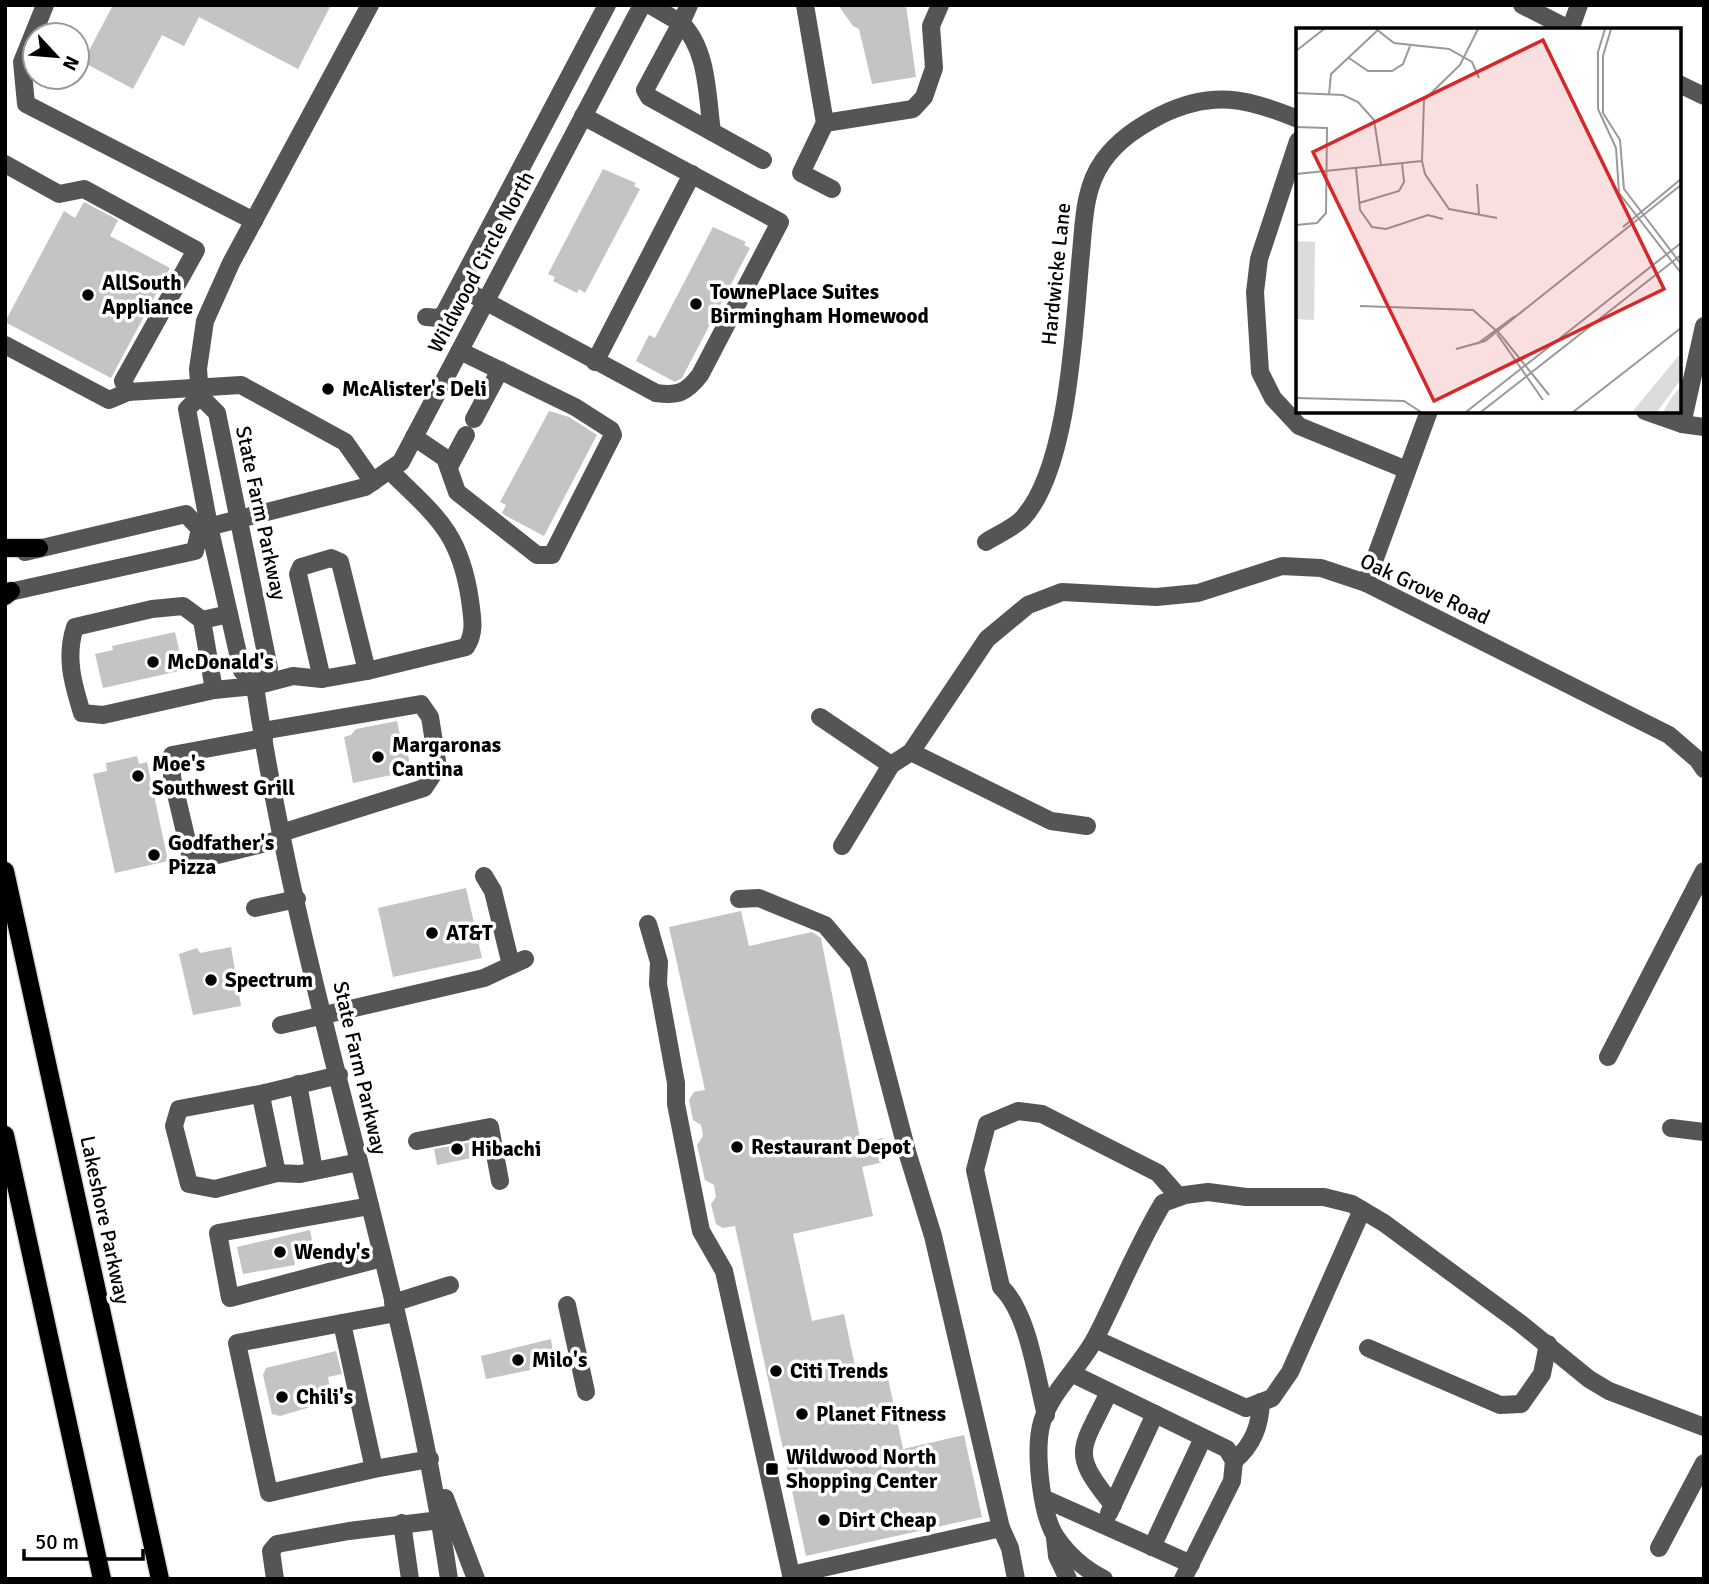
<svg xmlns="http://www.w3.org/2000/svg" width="1709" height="1584" font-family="Signika,sans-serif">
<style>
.building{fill:#c4c4c4}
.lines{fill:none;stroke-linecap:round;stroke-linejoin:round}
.major-casing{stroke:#dbdbdb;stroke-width:21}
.minor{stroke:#555;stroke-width:18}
.major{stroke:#000;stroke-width:18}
.poi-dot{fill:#000;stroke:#fff;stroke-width:2.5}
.labels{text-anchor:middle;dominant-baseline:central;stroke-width:7;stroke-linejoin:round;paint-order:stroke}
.street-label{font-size:21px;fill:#000;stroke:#fff}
.poi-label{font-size:21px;font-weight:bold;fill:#000;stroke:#fff;text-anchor:start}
.inset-road{fill:none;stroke:#999;stroke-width:2}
.view{fill:#d62828;fill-opacity:0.15;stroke:#d62828;stroke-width:3.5}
.inset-edge{fill:none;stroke:#000;stroke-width:3.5}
</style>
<rect width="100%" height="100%" fill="#fff"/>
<g class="building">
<path d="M113,5H331L298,69L199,17L184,46L162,35L133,89L83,62Z"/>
<path d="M838,5H906L916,77L872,84L859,29L853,26Z"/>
<path d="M603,169L636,183L634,186L640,189L585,293L579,289L577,293L553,281L555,277L548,274Z"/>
<path d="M84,202L118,220L110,236L170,268L111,378L5,322L64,211L75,218Z"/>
<path d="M713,227L746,242L744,245L750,248L682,378L675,382L636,361L649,335L655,338Z"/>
<path d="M549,411L569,417L597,435L544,536L506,516L502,513L506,505L500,502Z"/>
<path d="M175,632L184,670L103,688L95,654L113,650L112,646Z"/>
<path d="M397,721L400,735L404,734L411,771L353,783L344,737L351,735L356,729Z"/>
<path d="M137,756L139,764L147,762L168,861L115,873L93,774L107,771L106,763Z"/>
<path d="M466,888L482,958L393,977L378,908Z"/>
<path d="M741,911L749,946L812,932L821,938L861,1143L883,1138L888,1161L862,1167L873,1216L793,1234L812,1321L844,1314L856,1371L885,1364L903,1449L964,1435L982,1517L806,1556L735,1226L723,1228L716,1224L711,1204L716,1197L714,1185L705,1180L697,1145L703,1136L701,1125L693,1120L689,1100L694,1092L705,1090L669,927Z"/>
<path d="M231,947L241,1006L193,1015L179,954L197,948L200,953Z"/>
<path d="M478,1141L481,1156L437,1165L434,1149Z"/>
<path d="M310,1230L315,1256L294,1260L295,1265L243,1274L237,1247Z"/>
<path d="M551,1339L555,1365L486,1379L481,1356Z"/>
<path d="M336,1351L342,1374L328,1377L331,1394L323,1395L324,1403L280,1416L272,1414L263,1375L266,1368Z"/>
</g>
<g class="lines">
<g class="major-casing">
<g id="major">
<path d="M5,548H39"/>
<path d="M5,596L11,591"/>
<path d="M5,871L160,1579"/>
<path d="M5,1135L102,1579"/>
</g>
</g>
<g class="minor">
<path d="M45,5L22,62L26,104L254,221"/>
<path d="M650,5L681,23L645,90L649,97L763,160"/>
<path d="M689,5L681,23C708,49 707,96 712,132"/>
<path d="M805,5L825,123L913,109L924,97L934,68L931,26L940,5"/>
<path d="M1522,5L1571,30"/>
<path d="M1570,30L1579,5"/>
<path d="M1679,84L1704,96"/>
<path d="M825,123L801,173L832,189"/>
<path d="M1298,141L1259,259L1255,292L1260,372L1273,398L1299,426L1407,470"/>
<path d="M5,164L59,194L84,189L196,250L123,381L128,392"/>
<path d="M459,287L656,393C678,396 686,393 700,375L780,222L583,116"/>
<path d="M426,317L440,318L445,312L607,5"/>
<path d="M5,345L109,400L128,392L241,385L345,442L373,482"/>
<path d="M595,362L692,174"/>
<path d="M200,396L187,409L209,526L242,671L254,679C297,983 404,1275 449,1579"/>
<path d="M1645,411L1682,424L1704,427"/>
<path d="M474,419L500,370"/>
<path d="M1682,424L1704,326"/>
<path d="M414,437L445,458L457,492L537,555H552L613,435L611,430L575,407L460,351"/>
<path d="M450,465L466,435"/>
<path d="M200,529L365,487L401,462L642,5"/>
<path d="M986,542C997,535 1013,528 1022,519C1070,468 1074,322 1081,253C1084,221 1084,188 1103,161C1118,140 1138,127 1161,115C1212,90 1247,98 1298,119"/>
<path d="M25,552L186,514L200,529"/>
<path d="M1366,583L1429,411"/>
<path d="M5,593L195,551L200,529"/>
<path d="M229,614L202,620L183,606L152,609L75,627C65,657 73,684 82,713L103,715L214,690L255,686L293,676L322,679L367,671L466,647C476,632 472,617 470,600C460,532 436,516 389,470"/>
<path d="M202,620L214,690"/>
<path d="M254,679L269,668L217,413L200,396L198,369L205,321L231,263L370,5"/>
<path d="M322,679L298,574L301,567L331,558L340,562L367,671"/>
<path d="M820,717L891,765"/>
<path d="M262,731L421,704L430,717L438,767L424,788L281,833"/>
<path d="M264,738L172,755V777L191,858H205L282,839"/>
<path d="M911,752L1051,821L1087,826"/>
<path d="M842,846L891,765L911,752L987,639L1028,605L1062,592L1156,597L1198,593L1282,566L1321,568L1366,583L1669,735L1698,760L1704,769"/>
<path d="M484,876L493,891L511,965"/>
<path d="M739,899L759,898L825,925L858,964L908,1155L933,1236L1001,1528"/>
<path d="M255,908L297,899"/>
<path d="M648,924L659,962L658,984L676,1083V1104L701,1231L724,1271L792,1579"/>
<path d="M281,1025L484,978L525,959"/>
<path d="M1608,1057L1704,871"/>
<path d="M339,1075L265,1093L262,1101L277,1173L300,1174L359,1162"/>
<path d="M298,1084L314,1170"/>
<path d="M265,1093L179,1109L174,1126L189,1184L215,1189L277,1173"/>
<path d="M1671,1128L1704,1132"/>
<path d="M417,1141L490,1127L500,1181"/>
<path d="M370,1206L218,1233L230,1298L382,1258"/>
<path d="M393,1303L450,1285"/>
<path d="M567,1305L586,1392"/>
<path d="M396,1313L342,1323L374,1469L430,1459"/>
<path d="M342,1323L237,1343L269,1493L374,1469"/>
<path d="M1095,1339L1246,1408L1272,1398L1290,1372L1362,1210"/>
<path d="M1368,1348L1500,1405L1521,1404L1542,1374L1548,1344"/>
<path d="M1073,1374L1227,1449L1234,1461L1232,1481L1183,1579"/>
<path d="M1109,1392C1081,1451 1069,1451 1113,1505"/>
<path d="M1046,1415C1036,1377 1029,1314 1001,1287L975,1170L987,1124L1018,1111L1042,1114L1158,1173L1179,1197"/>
<path d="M1234,1461C1253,1445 1260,1426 1261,1402"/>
<path d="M445,1498L476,1579"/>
<path d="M1045,1499L1191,1564"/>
<path d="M1109,1513L1155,1414"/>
<path d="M402,1523L410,1579"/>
<path d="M1055,1538L1057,1556L1068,1579"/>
<path d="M1152,1547L1203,1438"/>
<path d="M1659,1548L1704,1463"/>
<path d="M791,1575L1001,1528L1010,1548L1016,1579"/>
<path d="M275,1579L271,1551L277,1544L349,1531L440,1520"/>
<path d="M1104,1579C1084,1569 1069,1556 1056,1537C1041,1515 1034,1449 1042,1422C1051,1391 1081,1366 1096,1337C1119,1292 1137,1246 1163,1203L1185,1195L1208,1192L1246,1197H1324L1352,1204L1384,1223L1520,1323L1589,1379L1609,1391L1704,1427"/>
</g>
<use href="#major" class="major"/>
</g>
<g class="poi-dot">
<circle cx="88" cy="295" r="7"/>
<circle cx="696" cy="304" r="7"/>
<circle cx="328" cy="389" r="7"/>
<circle cx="153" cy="662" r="7"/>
<circle cx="378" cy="757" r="7"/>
<circle cx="138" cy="776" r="7"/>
<circle cx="154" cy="855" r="7"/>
<circle cx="432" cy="933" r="7"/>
<circle cx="211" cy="980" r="7"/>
<circle cx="737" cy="1147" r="7"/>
<circle cx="457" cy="1149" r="7"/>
<circle cx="280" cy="1252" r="7"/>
<circle cx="518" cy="1360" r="7"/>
<circle cx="776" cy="1371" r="7"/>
<circle cx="282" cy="1397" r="7"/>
<circle cx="802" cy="1414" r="7"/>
<rect x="765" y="1462" width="14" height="14" rx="3.5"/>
<circle cx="824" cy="1520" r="7"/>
</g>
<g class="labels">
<g class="street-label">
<text transform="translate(481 262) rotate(-62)">Wildwood Circle North</text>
<text transform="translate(1056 274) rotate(-84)">Hardwicke Lane</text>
<text transform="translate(261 513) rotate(78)">State Farm Parkway</text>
<text transform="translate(1425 589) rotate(25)">Oak Grove Road</text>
<text transform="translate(360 1068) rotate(77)">State Farm Parkway</text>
<text transform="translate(105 1220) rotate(78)">Lakeshore Parkway</text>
</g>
<g class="poi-label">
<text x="102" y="283">AllSouth<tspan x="102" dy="24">Appliance</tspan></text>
<text x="710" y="292">TownePlace Suites<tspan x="710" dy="24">Birmingham Homewood</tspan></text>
<text x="342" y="389">McAlister's Deli</text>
<text x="167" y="662">McDonald's</text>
<text x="392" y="745">Margaronas<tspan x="392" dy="24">Cantina</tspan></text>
<text x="152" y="764">Moe's<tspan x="152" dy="24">Southwest Grill</tspan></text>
<text x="168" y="843">Godfather's<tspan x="168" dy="24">Pizza</tspan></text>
<text x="446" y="933">AT&amp;T</text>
<text x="225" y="980">Spectrum</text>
<text x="751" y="1147">Restaurant Depot</text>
<text x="471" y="1149">Hibachi</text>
<text x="294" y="1252">Wendy's</text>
<text x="532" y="1360">Milo's</text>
<text x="790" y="1371">Citi Trends</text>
<text x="296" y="1397">Chili's</text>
<text x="816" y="1414">Planet Fitness</text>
<text x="786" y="1457">Wildwood North<tspan x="786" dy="24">Shopping Center</tspan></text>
<text x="838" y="1520">Dirt Cheap</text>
</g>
</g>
<g transform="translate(1296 28)">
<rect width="385" height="385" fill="#fff"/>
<path d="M0,213L19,214L18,292L0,291ZM385,325V351L361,384H336ZM385,358V384H367L376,369Z" fill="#dcdcdc"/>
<path class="inset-road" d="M80,1L98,15L153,21L176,34L183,50M182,1L164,37L128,72L126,133L129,146L153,181L201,190M309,1L302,24V81L320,120L323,165L385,245M315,1L307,28V85L324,112L328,161L385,236M0,23L28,1M53,30L72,43H96L107,36L114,18M0,65L47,67L62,74L78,92L85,137M33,67L35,46L83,1M0,99L31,100L30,185L21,195L0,197M60,140L64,182L76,199L90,201L132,187L147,191M0,146L126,133M181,156L183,187M63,175L103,163L108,154L106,135M327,199L385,151M64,278L177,282L204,306L253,367M201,306L247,372M181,316L219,288M160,321L189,313L385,157M0,370L108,373L125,384M170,384L385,215M185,384L385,227M277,384L385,300"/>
<path class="view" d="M247,12L368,261L138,373L17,124Z"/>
<rect width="385" height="385" class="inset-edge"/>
</g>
<rect width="1709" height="1584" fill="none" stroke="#000000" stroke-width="14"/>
<g transform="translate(56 56) rotate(116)"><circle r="33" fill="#ffffff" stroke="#999999" stroke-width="2"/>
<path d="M0-5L12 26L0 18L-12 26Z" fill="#000000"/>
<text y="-10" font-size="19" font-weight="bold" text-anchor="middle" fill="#000000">N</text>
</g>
<path d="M24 1549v10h119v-10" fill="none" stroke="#000000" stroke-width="3.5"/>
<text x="35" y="1549" font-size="21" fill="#000000" stroke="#ffffff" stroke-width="5" paint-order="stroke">50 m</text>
</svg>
